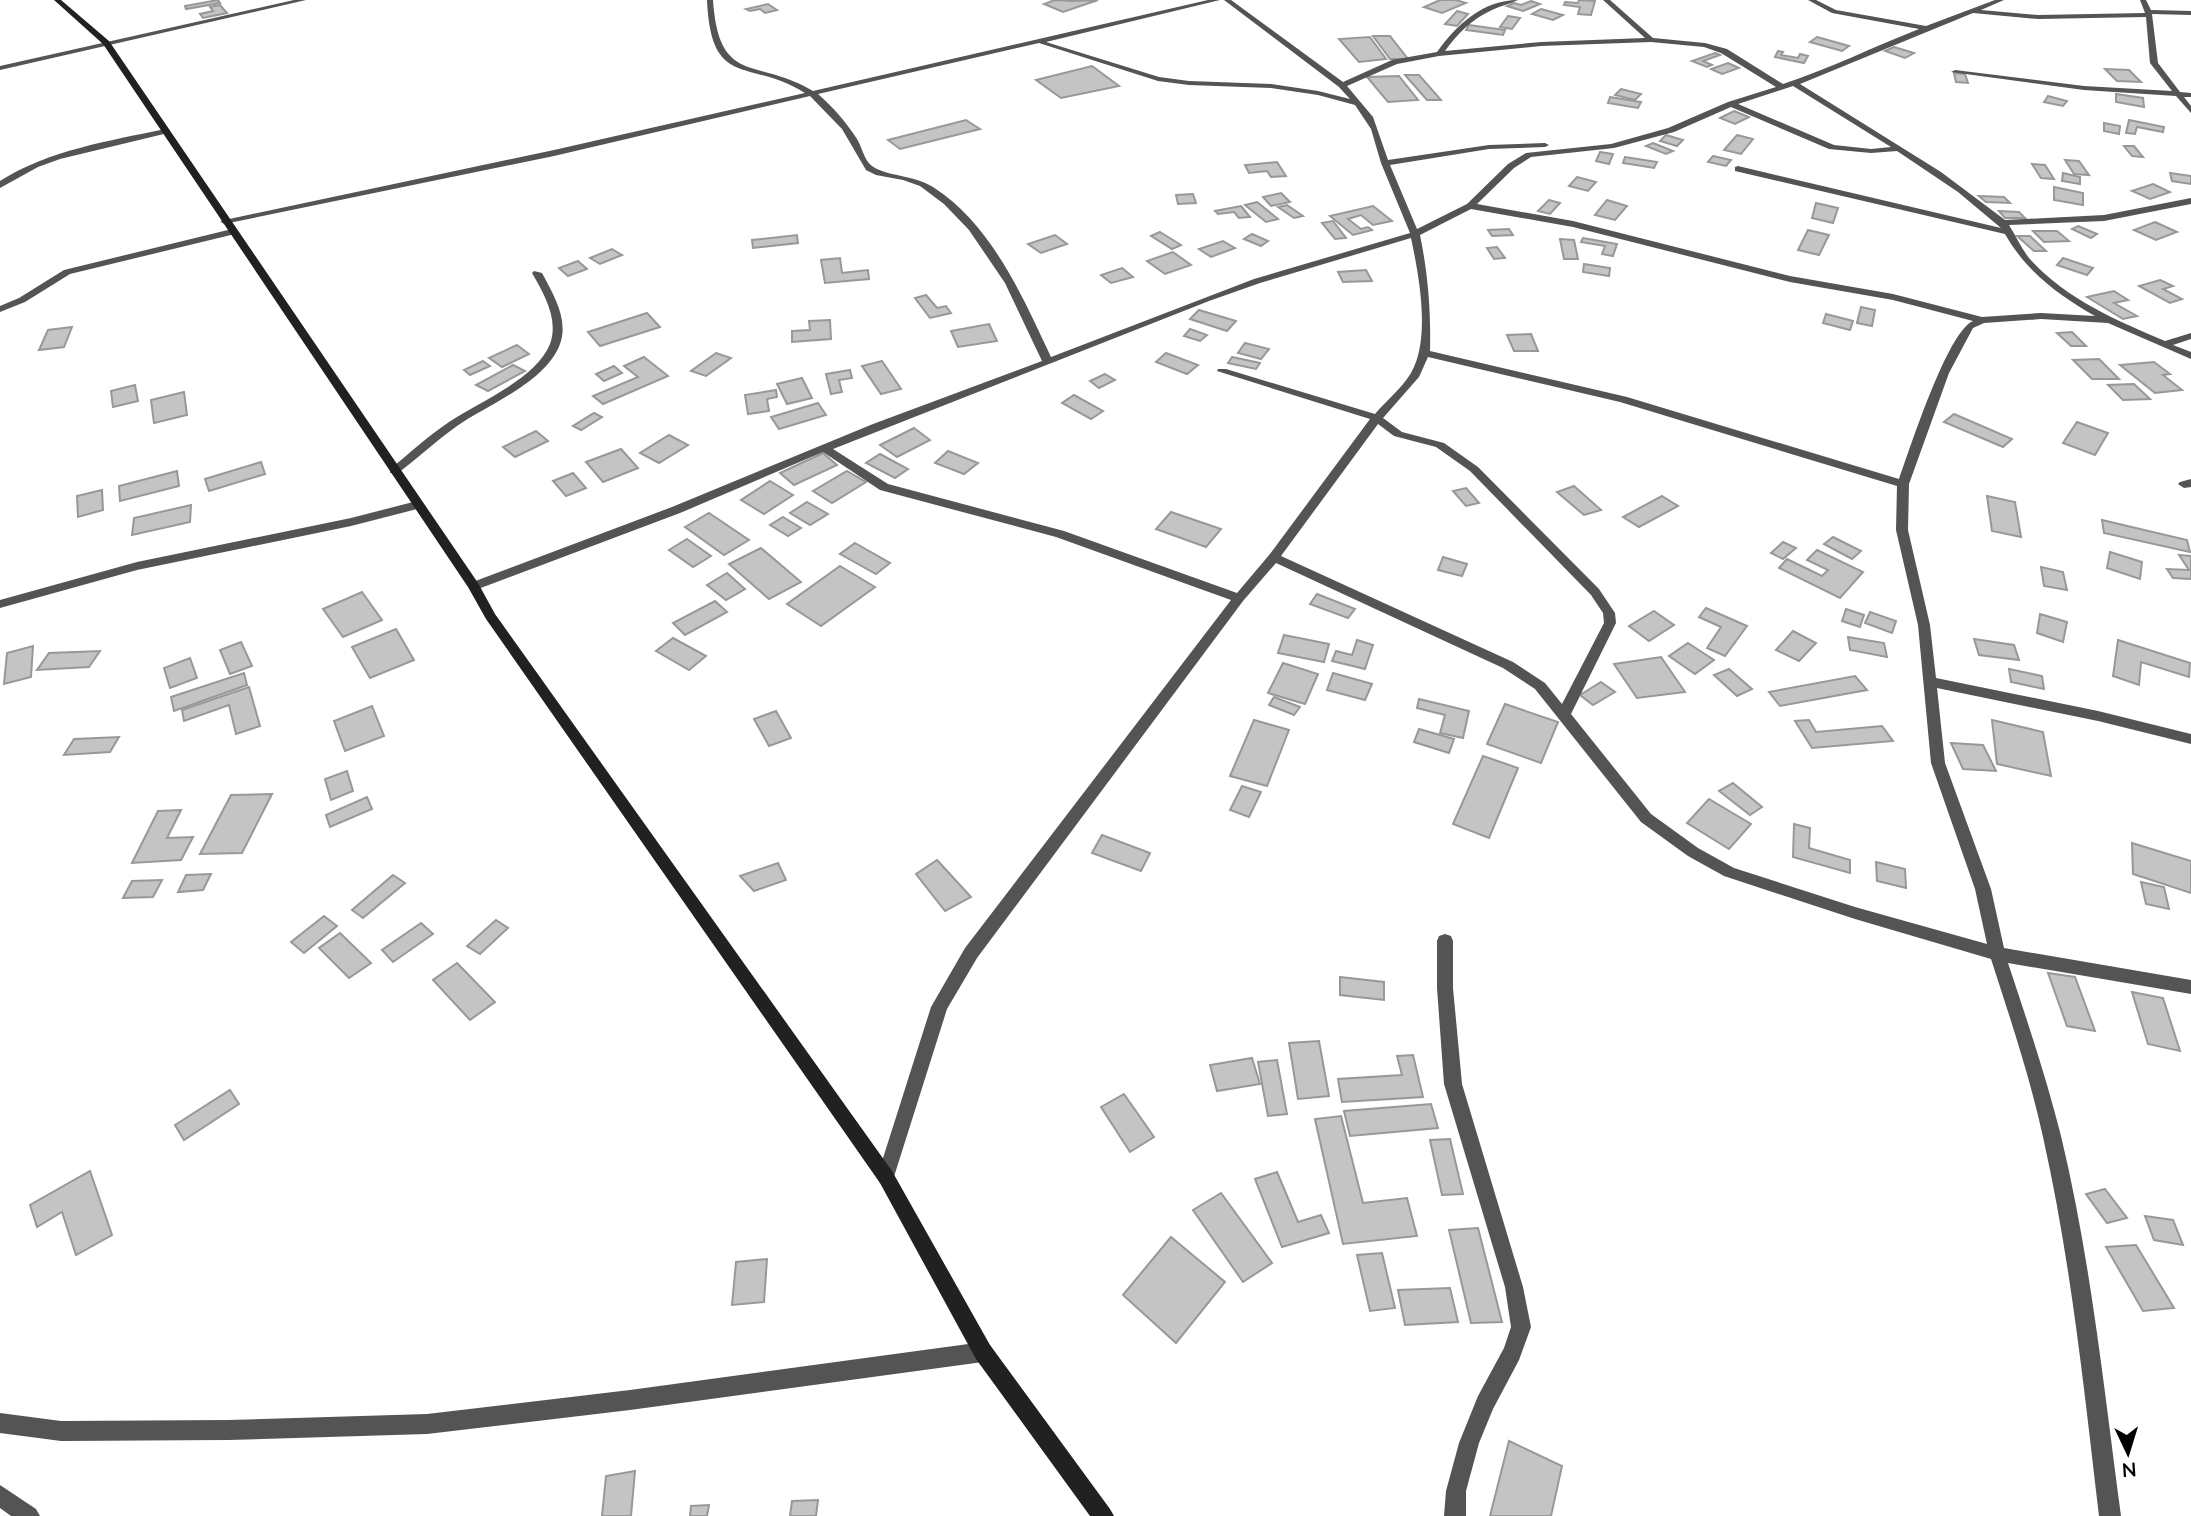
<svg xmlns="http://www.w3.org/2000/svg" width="2191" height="1516" font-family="Lato,sans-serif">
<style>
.building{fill:#c4c4c4;stroke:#989898;stroke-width:2}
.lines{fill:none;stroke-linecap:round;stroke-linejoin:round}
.minor{fill:#545454;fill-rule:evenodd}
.tertiary{fill:#545454;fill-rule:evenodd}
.secondary{fill:#212121;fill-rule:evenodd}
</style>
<rect width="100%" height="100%" fill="#fff"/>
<g class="building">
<path d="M218,0L220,3L186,9L185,6Z"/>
<path d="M1055,0L1072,1L1098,0L1063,12L1044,4Z"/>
<path d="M1440,0H1456L1466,3L1442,13L1424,7Z"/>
<path d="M1579,0L1595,1L1591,15L1578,14L1580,7L1564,5L1565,2L1578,3Z"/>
<path d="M1531,1L1540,4L1523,11L1507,6L1514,3L1521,5Z"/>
<path d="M768,4L777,10L765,13L760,9L750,11L746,9Z"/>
<path d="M220,5L227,13L203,18L200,14L213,11L210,7Z"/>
<path d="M1541,9L1563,15L1553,20L1532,14Z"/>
<path d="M1457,11L1468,14L1457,26L1445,24Z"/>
<path d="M1508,16L1520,18L1512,29L1500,27Z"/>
<path d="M1469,25L1505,30L1503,35L1466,30Z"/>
<path d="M1373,36H1390L1408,59H1390Z"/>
<path d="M1370,37L1386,59L1359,62L1339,39Z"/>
<path d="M1817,37L1849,46L1842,51L1810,42Z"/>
<path d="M1894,47L1914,53L1905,58L1885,51Z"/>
<path d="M1778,51L1783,52L1781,55L1798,58L1800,54L1808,56L1804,63L1775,57Z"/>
<path d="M1715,53L1720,55L1703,61L1712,65L1707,67L1692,61Z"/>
<path d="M1728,63L1739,68L1722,74L1711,69Z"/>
<path d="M1092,66L1119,86L1061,98L1036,80Z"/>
<path d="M2105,69L2129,70L2141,82L2117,81Z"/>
<path d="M1954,73L1965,74L1968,83L1956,82Z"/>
<path d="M1405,75H1419L1441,100H1427Z"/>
<path d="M1399,76L1418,100L1388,102L1367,77Z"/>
<path d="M1621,89L1641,94L1635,100L1615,95Z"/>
<path d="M2116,94L2143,98L2144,107L2116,102Z"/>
<path d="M2048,96L2067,101L2063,106L2044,102Z"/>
<path d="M1610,97L1641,102L1638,108L1608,103Z"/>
<path d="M1734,111L1749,117L1735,124L1720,118Z"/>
<path d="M966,120L980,129L900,149L888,140Z"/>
<path d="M2129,120L2164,127L2163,132L2137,127L2135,134L2126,133Z"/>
<path d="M2104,123L2120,126L2119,134L2104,131Z"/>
<path d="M1666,135L1683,140L1677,146L1660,141Z"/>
<path d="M1737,135L1753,139L1741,154L1724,150Z"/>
<path d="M1653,143L1673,151L1666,154L1646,146Z"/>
<path d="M2124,146H2134L2143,157L2132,156Z"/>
<path d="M1600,152L1613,154L1609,164L1596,161Z"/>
<path d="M1713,156L1731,160L1726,166L1708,162Z"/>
<path d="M1625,157L1657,162L1654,168L1623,163Z"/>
<path d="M2065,160L2079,161L2089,175L2074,174Z"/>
<path d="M1277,162L1286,176L1271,177L1267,171L1249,173L1245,165Z"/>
<path d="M2032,164L2045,165L2054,179L2041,178Z"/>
<path d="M2063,173L2080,177V184L2062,181Z"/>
<path d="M2170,173L2191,176V184L2172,181Z"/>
<path d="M1577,177L1596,182L1588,191L1569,186Z"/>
<path d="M2153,184L2170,192L2150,199L2132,191Z"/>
<path d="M2054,187L2083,193V205L2054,200Z"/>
<path d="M1281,193L1290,202L1271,206L1263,197Z"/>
<path d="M1193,194L1196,203L1178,204L1176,195Z"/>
<path d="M1979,196L2004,197L2010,203L1986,202Z"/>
<path d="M1549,200L1560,203L1550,214L1538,211Z"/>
<path d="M1607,200L1627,206L1615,220L1595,215Z"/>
<path d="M1257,202L1278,219L1266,222L1245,205Z"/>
<path d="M1816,203L1838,208L1833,223L1812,218Z"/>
<path d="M1287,205L1303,216L1294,218L1278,207Z"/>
<path d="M1241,206L1250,217L1239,218L1234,212L1218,214L1215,211Z"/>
<path d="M1373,206L1392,221L1373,225L1361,215L1348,219L1361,229L1368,227L1372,230L1353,235L1330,216Z"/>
<path d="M1999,211L2019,212L2025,218H2005Z"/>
<path d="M1333,221L1346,238L1335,239L1322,223Z"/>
<path d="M2155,222L2177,232L2156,240L2134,230Z"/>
<path d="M2078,226L2097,234L2091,238L2072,229Z"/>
<path d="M1509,229L1513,235L1492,236L1488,230Z"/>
<path d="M1808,230L1829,235L1819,255L1798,250Z"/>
<path d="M2033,231H2057L2069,241L2044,242Z"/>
<path d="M1160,232L1181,245L1172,249L1151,236Z"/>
<path d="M1252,234L1268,241L1261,246L1244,239Z"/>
<path d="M797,235L798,243L753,248L752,240Z"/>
<path d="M1055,235L1067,244L1041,253L1028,244Z"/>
<path d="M2017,236H2030L2046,251H2034Z"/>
<path d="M1583,238L1617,244L1613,256L1602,254L1605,246L1581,242Z"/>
<path d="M1560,239L1574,240L1578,259H1564Z"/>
<path d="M1223,241L1235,248L1211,257L1199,249Z"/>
<path d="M1497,247L1505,258L1494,259L1487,248Z"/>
<path d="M612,249L622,255L600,264L590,258Z"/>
<path d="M1173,252L1191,265L1165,274L1147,261Z"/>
<path d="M840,258L842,273L868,270L869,279L825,283L821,260Z"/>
<path d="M2063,258L2093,268L2087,275L2057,265Z"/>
<path d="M578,261L587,269L568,276L559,268Z"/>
<path d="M1584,264L1610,268L1609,276L1583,272Z"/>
<path d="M1122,268L1133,277L1111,283L1101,275Z"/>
<path d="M1366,270L1372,281L1343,282L1338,272Z"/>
<path d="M2160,280L2173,286L2163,289L2182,299L2170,303L2139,286Z"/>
<path d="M2114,291L2128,300L2114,303L2137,316L2123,319L2087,297Z"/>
<path d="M926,295L937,308L946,306L951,313L930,318L915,298Z"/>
<path d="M1861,307L1875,310L1872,326L1857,323Z"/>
<path d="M1199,310L1236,321L1227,331L1190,319Z"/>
<path d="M647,313L660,327L600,346L588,332Z"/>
<path d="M1826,314L1853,321L1850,330L1823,323Z"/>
<path d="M830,320L831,339L792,342V331L810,330L809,321Z"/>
<path d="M989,324L997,341L958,347L951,331Z"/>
<path d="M72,327L64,347L39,350L48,330Z"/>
<path d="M1190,329L1207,335L1200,341L1184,336Z"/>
<path d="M2072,332L2086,346H2071L2057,333Z"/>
<path d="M1531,334L1538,351H1514L1507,335Z"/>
<path d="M1245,343L1269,349L1261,359L1238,353Z"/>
<path d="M517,345L529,354L502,367L489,358Z"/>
<path d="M716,353L731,358L706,376L691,371Z"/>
<path d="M1166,353L1198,365L1187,374L1156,362Z"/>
<path d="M644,357L668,376L603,404L593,396L638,377L624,366Z"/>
<path d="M1232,357L1260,363L1256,369L1228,363Z"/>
<path d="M2099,359L2119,379H2092L2073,360Z"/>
<path d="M483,361L490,366L470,375L464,370Z"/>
<path d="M882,361L901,389L881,394L862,366Z"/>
<path d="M2154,362L2170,374L2163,375L2182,390L2155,393L2120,365Z"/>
<path d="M513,365L525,371L488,391L476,385Z"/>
<path d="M614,366L622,373L604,381L596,374Z"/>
<path d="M850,370L852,378L839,380L842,392L831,394L826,374Z"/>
<path d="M1105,374L1115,380L1099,388L1090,381Z"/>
<path d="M802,378L812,398L787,404L777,384Z"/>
<path d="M2134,384L2150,399L2123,400L2108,385Z"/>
<path d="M135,385L138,401L113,407L111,391Z"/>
<path d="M776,390L777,397L767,399L769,411L748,414L745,395Z"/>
<path d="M184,392L187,415L154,423L151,400Z"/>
<path d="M1074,395L1103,411L1091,419L1062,403Z"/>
<path d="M818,403L826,415L779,429L771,417Z"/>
<path d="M594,413L602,417L581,430L573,426Z"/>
<path d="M1954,414L2012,439L2003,447L1944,422Z"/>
<path d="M2077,422L2108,433L2095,455L2063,443Z"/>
<path d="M914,428L930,440L897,457L880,445Z"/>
<path d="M536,431L548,441L515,457L503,447Z"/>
<path d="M669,435L688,445L659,463L640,453Z"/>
<path d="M621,449L638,468L603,482L586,462Z"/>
<path d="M948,451L978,463L964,474L935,463Z"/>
<path d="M823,453L837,465L794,485L780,473Z"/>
<path d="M880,454L908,469L895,478L866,463Z"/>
<path d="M261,462L265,474L209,491L205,479Z"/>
<path d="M177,471L179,486L120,501L119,486Z"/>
<path d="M847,471L866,482L832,503L813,491Z"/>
<path d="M573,473L586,488L566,496L553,481Z"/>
<path d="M770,481L793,495L764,514L741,500Z"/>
<path d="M1574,486L1601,510L1584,515L1557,492Z"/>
<path d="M1466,488L1479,503L1466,506L1453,491Z"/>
<path d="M102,490L103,510L78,517L77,496Z"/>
<path d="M1662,496L1678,506L1639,527L1623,517Z"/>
<path d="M1987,496L2015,502L2021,537L1992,531Z"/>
<path d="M807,502L828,514L810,525L790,513Z"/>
<path d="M191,505L190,522L132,535L134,518Z"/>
<path d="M1171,512L1221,529L1206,547L1156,529Z"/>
<path d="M709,513L749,540L724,555L685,527Z"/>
<path d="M783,517L801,528L788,536L770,525Z"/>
<path d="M2102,520L2187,540L2190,552L2104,533Z"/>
<path d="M1833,537L1861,551L1852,559L1824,544Z"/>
<path d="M687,539L711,556L693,567L669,550Z"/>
<path d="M1783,542L1796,548L1783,559L1771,553Z"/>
<path d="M855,543L890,563L876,574L840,554Z"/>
<path d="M761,548L801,582L769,599L729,564Z"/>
<path d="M1817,550L1863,572L1840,598L1779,568L1787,559L1822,576L1828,570L1807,560Z"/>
<path d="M2110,552L2142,562L2140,579L2107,568Z"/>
<path d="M2179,555L2191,556V579L2173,578L2167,569L2189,570Z"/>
<path d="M1443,557L1467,564L1462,576L1438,570Z"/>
<path d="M840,566L875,587L821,626L787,604Z"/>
<path d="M2041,567L2063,572L2067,590L2044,586Z"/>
<path d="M727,573L745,589L726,600L707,585Z"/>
<path d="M362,592L382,620L343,637L323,609Z"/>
<path d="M1317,594L1355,609L1348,618L1310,604Z"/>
<path d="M715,601L727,612L685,635L673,623Z"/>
<path d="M1706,608L1747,626L1725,656L1707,648L1721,627L1699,617Z"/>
<path d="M1846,609L1864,615L1860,627L1842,621Z"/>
<path d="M1654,611L1674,625L1649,641L1629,626Z"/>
<path d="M1870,612L1896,621L1892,633L1865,623Z"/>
<path d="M2040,614L2067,622L2063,642L2037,633Z"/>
<path d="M396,629L414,660L370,678L352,647Z"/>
<path d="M1793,631L1816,643L1799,661L1776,650Z"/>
<path d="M1284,635L1329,644L1324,662L1278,653Z"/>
<path d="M1848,637L1884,643L1887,657L1850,650Z"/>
<path d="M673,638L706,656L689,670L656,651Z"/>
<path d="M1974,639L2014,645L2019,660L1979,655Z"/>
<path d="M1357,640L1373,645L1365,669L1332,661L1336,651L1352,655Z"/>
<path d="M2118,640L2190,663L2189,677L2141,662L2139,685L2113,676Z"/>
<path d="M241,642L252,666L230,674L220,650Z"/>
<path d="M1688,643L1714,660L1695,674L1669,656Z"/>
<path d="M33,646L31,677L4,684L7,653Z"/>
<path d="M100,651L89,667L37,670L49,653Z"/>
<path d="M1661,657L1685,692L1637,698L1614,664Z"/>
<path d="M190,658L197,678L170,688L164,668Z"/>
<path d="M1283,663L1318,674L1305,704L1268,693Z"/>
<path d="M1729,669L1752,689L1737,696L1714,675Z"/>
<path d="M2009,669L2042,676L2044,689L2011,682Z"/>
<path d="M244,673L247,685L174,711L171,697Z"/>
<path d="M1333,673L1372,684L1365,700L1327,690Z"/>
<path d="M1855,676L1867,690L1780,706L1769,692Z"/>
<path d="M1601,682L1615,692L1593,705L1580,695Z"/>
<path d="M249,687L260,726L236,734L229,705L184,721L182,710Z"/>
<path d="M1274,697L1300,707L1294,715L1269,705Z"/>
<path d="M1419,699L1469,711L1463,738L1440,733L1445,715L1417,708Z"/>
<path d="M1505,704L1558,722L1541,763L1487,744Z"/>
<path d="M372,706L384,736L345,751L334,721Z"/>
<path d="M776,711L791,738L769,746L754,719Z"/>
<path d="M1254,720L1289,730L1267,786L1230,776Z"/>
<path d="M1809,720L1816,732L1882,726L1893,741L1812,748L1795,721Z"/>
<path d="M1992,720L2043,732L2051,776L1997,764Z"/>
<path d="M1419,729L1454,739L1449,753L1414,742Z"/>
<path d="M119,737L110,752L64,755L74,739Z"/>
<path d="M1951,743L1983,745L1996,771L1963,769Z"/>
<path d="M1483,756L1518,768L1489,838L1453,824Z"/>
<path d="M347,771L353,791L331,800L325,779Z"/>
<path d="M1733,783L1762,807L1750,815L1719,791Z"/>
<path d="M1242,786L1261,792L1249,817L1230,810Z"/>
<path d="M272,794L242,853L200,854L231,795Z"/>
<path d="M367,797L372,809L330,827L326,815Z"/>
<path d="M1709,799L1751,824L1729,849L1687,823Z"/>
<path d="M181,810L167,838L193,837L181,860L132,863L158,811Z"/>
<path d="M1794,824L1810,828L1809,848L1850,860V873L1793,857Z"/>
<path d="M1102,835L1150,853L1141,871L1092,853Z"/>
<path d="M2132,843L2191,861V893L2133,874Z"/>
<path d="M937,860L971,897L945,911L916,874Z"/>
<path d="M1876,862L1905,869L1906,888L1877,881Z"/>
<path d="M778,863L786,880L754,891L740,876Z"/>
<path d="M211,874L203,890L178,892L186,875Z"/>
<path d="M393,875L405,883L363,918L352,910Z"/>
<path d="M162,880L153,897L123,898L132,881Z"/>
<path d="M2141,882L2164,887L2169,909L2146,904Z"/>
<path d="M324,916L337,926L304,953L291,942Z"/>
<path d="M496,920L508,928L480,954L467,946Z"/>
<path d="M421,923L433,934L393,962L382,950Z"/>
<path d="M340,933L371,963L349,978L319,948Z"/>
<path d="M457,963L495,1002L470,1020L433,980Z"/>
<path d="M2048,973L2075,977L2095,1031L2067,1026Z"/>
<path d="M1340,977L1384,982V1000L1340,995Z"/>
<path d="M2132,992L2163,998L2180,1051L2148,1044Z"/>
<path d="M1319,1041L1329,1096L1298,1099L1289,1043Z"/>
<path d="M1413,1055L1423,1097L1342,1102L1338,1079L1402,1075L1397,1056Z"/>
<path d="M1252,1058L1260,1084L1217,1091L1210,1065Z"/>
<path d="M1277,1060L1287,1114L1268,1116L1258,1062Z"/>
<path d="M230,1090L239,1104L184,1140L175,1125Z"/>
<path d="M1124,1094L1154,1137L1130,1152L1101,1107Z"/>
<path d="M1431,1104L1438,1128L1350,1136L1344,1111Z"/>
<path d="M1341,1116L1363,1203L1407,1198L1417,1236L1343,1244L1315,1119Z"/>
<path d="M1450,1139L1463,1194L1442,1195L1430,1140Z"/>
<path d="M90,1171L112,1235L76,1255L62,1212L37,1227L30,1205Z"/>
<path d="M1277,1172L1298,1222L1321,1215L1329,1233L1282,1247L1255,1179Z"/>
<path d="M2105,1189L2127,1218L2107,1223L2086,1194Z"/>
<path d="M1221,1193L1272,1263L1243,1282L1193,1210Z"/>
<path d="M2145,1216L2173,1220L2183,1245L2154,1240Z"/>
<path d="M1478,1228L1502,1322L1471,1323L1449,1230Z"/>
<path d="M1171,1237L1225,1282L1176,1343L1123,1295Z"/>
<path d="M2136,1245L2174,1308L2143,1311L2106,1247Z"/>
<path d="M1382,1253L1395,1308L1370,1311L1357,1255Z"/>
<path d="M767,1259L764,1302L732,1305L736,1262Z"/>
<path d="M1450,1288L1458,1322L1405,1325L1398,1290Z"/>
<path d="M1509,1441L1562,1466L1551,1516H1490Z"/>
<path d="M635,1471L631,1516H602L606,1476Z"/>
<path d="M818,1500L816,1516H790L792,1501Z"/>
<path d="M709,1505L707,1516H690L691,1506Z"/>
</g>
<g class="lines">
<g class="minor">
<path d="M294,0H306L0,70V66Z"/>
<path d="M707,0H713C719,87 757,57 813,91L1208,0H1220L1046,42L1159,77L1189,81L1271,84L1318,91L1350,99L1339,87L1224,0H1231L1343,82L1392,60L1437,52C1456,25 1483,0 1518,0C1510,4 1500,6 1492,10C1472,19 1457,34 1445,51L1541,42L1645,38L1603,0H1610L1653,38L1705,43L1727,49L1783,84C1829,69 1873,47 1919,29L1832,13L1808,0H1816L1836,10L1926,26L1995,0H2004L1981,10L2038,15L2145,13L2140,0H2146L2151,10L2191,11V15L2152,14L2158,63L2180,92L2191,93V97H2184L2191,106V113L2176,96L2084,90L1951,72L1955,70L2084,86L2172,91L2150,63L2146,17L2038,19L1973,13L1800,84L1941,172L2005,220L2104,215L2191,198V204L2104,221L2009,225C2016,236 2021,248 2029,258C2064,298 2117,321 2165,341L2191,333V339L2173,345L2191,352V359L2108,323L2041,319L1984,323L1973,328L1949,373L1909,484L1908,530L1930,625L1936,678L2098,711L2191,734V744L2098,721L1937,688L1945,763L1991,889L2004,948L2191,980V994L2008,963C2027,1020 2046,1077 2061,1136C2091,1261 2104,1389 2121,1516H2099C2084,1389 2071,1262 2043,1137C2030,1077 2010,1018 1991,959L1855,919L1724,876L1688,856L1641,822L1535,689L1503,668L1276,563L1243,601L977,958L947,1009L892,1183L886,1186L880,1183L877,1177L931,1007L965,948L1231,600L1056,537L880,490L823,452L680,513L478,589H470L468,586L470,583L672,507L873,424L1042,361L1005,283L969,230L944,204L920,186L903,180L876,175L866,170L842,129L810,96L554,156L224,224L220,221L554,150L805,93C749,58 711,90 707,0ZM1651,42L1704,47L1721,53L1776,87L1728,102L1668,128L1611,144L1526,153L1508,164L1467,204L1417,229L1390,165L1489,149L1545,147L1549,145L1545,143L1489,145L1388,160L1373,117L1347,86L1397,64L1439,56L1541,46ZM1039,43L1158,81L1189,85L1271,88L1318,95L1355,105L1371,129L1381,163L1410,233L1254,279L1051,357C1023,297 991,224 933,187C914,175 885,176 872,166C864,160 862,147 857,139C846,122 833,107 818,94ZM1793,86L1891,147L1871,149L1834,145L1738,104ZM1731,107L1829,149L1871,153L1897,151L1958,192L2001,228L1738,166L1735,167V171L2005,234C2026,271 2058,295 2095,316L2041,313L1982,317L1893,294L1790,276L1573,221L1477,204L1514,168L1531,157L1614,148L1674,132ZM1471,209L1573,227L1790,282L1893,300L1973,321C1947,332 1910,449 1899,479L1627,397L1430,351C1431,311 1428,274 1420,235ZM1411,238C1419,276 1431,338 1411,373C1402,388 1386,401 1375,414L1226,369H1218L1217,371L1370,419L1270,554L1237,593L1064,531L888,484L833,449L1209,301L1260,283ZM1428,357L1620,402L1897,486L1896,530L1918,625L1931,763L1975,889L1987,944L1855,907L1734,868L1698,848L1651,814L1571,714L1616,623L1615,613L1599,589L1478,467L1444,443L1402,432L1383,418L1419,377ZM1378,424L1394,436L1436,447L1470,471L1591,595L1603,613L1604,623L1562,704L1545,683L1513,662L1281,556Z"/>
<path d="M165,129L169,131L168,133L60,159L38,167L0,188V181C49,150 109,141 165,129Z"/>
<path d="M232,229L237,232L235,234L70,274L25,302L0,312V306L19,298L64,270Z"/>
<path d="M534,271L542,273C553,294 569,319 560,344C546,382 489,404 457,426C436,441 418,458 398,473H390V469C410,453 428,436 449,422C479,402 536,379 550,344C559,319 544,294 532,273Z"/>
<path d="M2191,479V487L2184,488L2178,484L2180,482Z"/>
<path d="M417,501L423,505L421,508L351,526L137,570L0,608V600L137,562L351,518Z"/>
<path d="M1445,934L1451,936L1453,941V988L1462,1084L1523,1287L1531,1327L1519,1360L1493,1409L1479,1443L1466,1491V1516H1444L1446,1491L1459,1443L1478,1396L1504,1348L1511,1327L1505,1287L1444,1084L1437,988V941L1439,936Z"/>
<path d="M0,1485L36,1509L40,1516H11L0,1508Z"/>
</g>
<path class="tertiary" d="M983,1342L990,1345L993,1352L990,1359L983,1362L630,1410L427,1434L228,1440L61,1441L0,1433V1413L61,1421L228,1420L427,1414L630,1390Z"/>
<path class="secondary" d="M54,0H61L109,41L478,583L495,614L892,1171L990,1345L1110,1509L1114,1516H1090L976,1359L880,1183L486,619L468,587L103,44Z"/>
</g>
<g transform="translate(2128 1453) rotate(176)" stroke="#ffffff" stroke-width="5" paint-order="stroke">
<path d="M0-5L12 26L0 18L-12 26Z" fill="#000000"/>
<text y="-10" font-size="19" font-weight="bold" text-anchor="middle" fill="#000000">N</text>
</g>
</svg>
